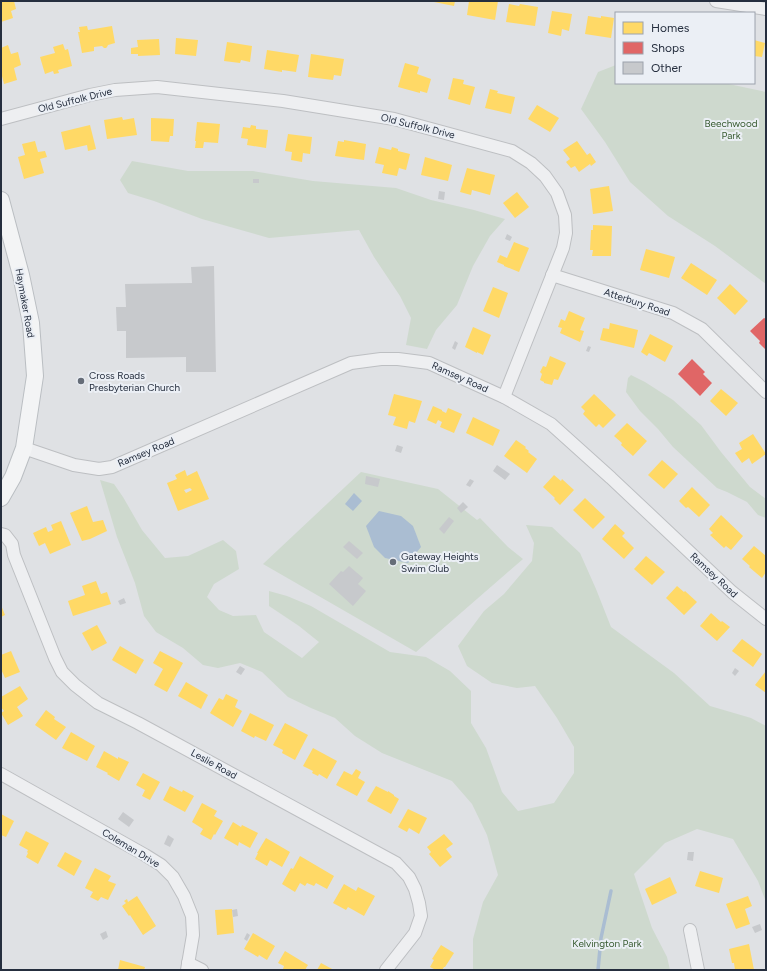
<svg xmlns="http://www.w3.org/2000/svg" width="767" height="971" font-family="Figtree,sans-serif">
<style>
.green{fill:#ced9ce}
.water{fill:#aabdd2}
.homes{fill:#ffd966;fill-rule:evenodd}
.shops{fill:#e06666}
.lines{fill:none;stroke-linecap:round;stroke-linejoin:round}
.stream{stroke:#aabdd2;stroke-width:3.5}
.building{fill:#c7c9cc}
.minor-casing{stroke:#bdbfc2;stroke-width:14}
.major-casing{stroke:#babec2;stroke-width:18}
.minor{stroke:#eeeff1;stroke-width:12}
.major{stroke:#f3f4f5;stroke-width:16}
.poi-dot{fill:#666d78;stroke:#ebeff5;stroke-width:1.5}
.labels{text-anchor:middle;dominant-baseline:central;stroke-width:4;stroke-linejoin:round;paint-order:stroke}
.street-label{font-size:10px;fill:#252e3e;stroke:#ebeff5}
.park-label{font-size:10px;fill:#385b31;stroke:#ebeff5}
.poi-label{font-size:10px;fill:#252e3e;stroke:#ebeff5;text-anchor:start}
</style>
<rect width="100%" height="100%" fill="#dfe1e4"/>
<g class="green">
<path d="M616,65V83H724L766,92V284L715,246L668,216L630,182L605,142L581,109L598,72Z"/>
<path d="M132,161L188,171H253L313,181L396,188L431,200L474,210L505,219L490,236L473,266L457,305L436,330L427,349L406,345L411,318L400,296L374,257L359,230L269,238L202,219L154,201L128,193L120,180Z"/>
<path d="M631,375L645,382L673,400L701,425L721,452L750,487L766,499V518L758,515L747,502L727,492L717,488L673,447L658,429L640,411L626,392L628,378Z"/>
<path d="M361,472L438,489L477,520L480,518L508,547L523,559L416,652L263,564Z"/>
<path d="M100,480L114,484L123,497L142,530L165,558L188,556L223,540L236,551L239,569L214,584L207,597L219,610L233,616L256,615L264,632L302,658L319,642L299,626L269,606V591L287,596L311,606L390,652L426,657L450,671L471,691V723L486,748L502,792L518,811L554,803L574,773V747L557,718L535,686L517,688L492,683L467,666L458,646L484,611L504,594L532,561L534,543L526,525L552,527L580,553L596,589L611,627L674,673L710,706L751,718L766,726V902L758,881L733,839L697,829L665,843L634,874L652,928L667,957L670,970H473V939L483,902L498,875L487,835L472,804L452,781L382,753L355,736L335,718L311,708L288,697L262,672L240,663L218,668L203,665L183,648L156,632L144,616L135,583L117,537Z"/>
</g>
<g class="water">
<path d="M354,493L362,501L353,511L345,504Z"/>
<path d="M379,511L401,516L413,526L421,547L408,563L385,558L374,547L366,526Z"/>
</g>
<g class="homes">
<path d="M1,1H14L16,9L11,11L13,18L1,22Z"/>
<path d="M434,1H455L454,6L434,2Z"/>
<path d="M469,1H498L495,20L467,15Z"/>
<path d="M509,4L519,6L520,4L538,7L535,26L506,22Z"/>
<path d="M552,11L572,14L569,31L562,29L561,36L548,33Z"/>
<path d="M588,16L601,18V16L614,18L611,38L585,34Z"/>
<path d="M87,26L88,30L112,26L115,43L108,45L107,47L106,48H104L102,46L94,47V51L82,53L78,32H80L79,27Z"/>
<path d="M176,38L198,40L196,56L175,54Z"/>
<path d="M159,39L160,55L138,56V54H131V48L138,47L137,40Z"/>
<path d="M754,40L765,43L762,57L754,56Z"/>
<path d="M227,42L252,46L250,62L241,60L240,63L224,61Z"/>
<path d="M63,44L65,50L68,49L72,66L58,70L59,73L54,74L53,71L45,74L40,57L55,53L53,47Z"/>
<path d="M8,45L11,54L18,52L21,65L14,68L17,80L4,84L1,72V48Z"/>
<path d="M267,50L299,55L296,72L282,70V72L264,69Z"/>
<path d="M311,54L344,59L341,76L334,75L333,80L308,77Z"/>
<path d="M405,63L419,67L417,74L431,79L427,93L420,91V93L398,87Z"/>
<path d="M453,78L464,80L463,84L475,87L470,105L448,99Z"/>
<path d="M490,89L498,91L497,93L515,97L511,114L485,108Z"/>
<path d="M537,105L559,118L550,132L528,119Z"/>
<path d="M122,117L123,120L134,118L137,135L107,139L104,120Z"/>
<path d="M151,118L174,119L173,136H170L169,142L151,141Z"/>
<path d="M197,122L220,124L218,143L204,142L203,148H195L196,141H195Z"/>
<path d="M90,125L96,149L88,151L87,145L65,150L61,132Z"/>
<path d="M251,125L256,126V129L268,130L266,148L247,145L248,139L241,138L243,127L250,128Z"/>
<path d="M288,134L312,137L310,154L303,153L302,162L291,160L292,152L285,151Z"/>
<path d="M344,140L366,144L364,160L335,156L338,141L344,142Z"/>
<path d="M35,141L38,152L45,151L47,157L40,159L44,173L24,179L18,157L25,155L22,144Z"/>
<path d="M577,141L587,155L590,153L596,162L591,166L590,164L579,172L575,166L571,168L566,162L570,159L563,150Z"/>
<path d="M379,147L391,150L392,147L398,149V151L410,154L406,170L399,168L397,176L382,173L384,165L375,163Z"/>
<path d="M425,157L452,165L448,181L421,175Z"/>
<path d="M467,168L495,175L490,195L472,190L471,195L460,192Z"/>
<path d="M609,186L613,211L593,214L590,189Z"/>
<path d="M517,192L529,207L515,218L503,203Z"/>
<path d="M593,225L612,226L611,256H592L593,250H590L591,230H593Z"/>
<path d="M514,242L529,248L519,272L504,266V265L497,262L500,255L507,258Z"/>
<path d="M646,249L675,257L669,278L640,270Z"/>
<path d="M691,263L717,280L707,295L681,278Z"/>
<path d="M730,284L748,301L735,315L717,298Z"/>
<path d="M493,287L508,293L499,318L483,311Z"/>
<path d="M569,311L585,318L580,330L584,331L580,342L560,333L562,328L558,327L561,319L565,321Z"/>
<path d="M610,323L638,330L634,348L600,340L603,328L609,329Z"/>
<path d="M473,327L491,335L483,355L477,352V353L465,347Z"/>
<path d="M650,334L673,346L665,362L649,353L647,356L641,352Z"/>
<path d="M550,356L566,363L558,380L554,379L552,385L544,383V382L540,380L542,374L540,372L543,366L546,367Z"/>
<path d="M721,389L738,403L726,416L710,401Z"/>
<path d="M394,394L422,401L415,423L409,421L407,429L393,425L396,417L388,415Z"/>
<path d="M594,394L616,415L603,428L599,424L596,427L583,414L585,411L581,407Z"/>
<path d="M433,406L442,410V411L446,413L448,408L462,414L454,433L440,427L442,422L438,420L436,424L427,420Z"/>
<path d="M473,417L500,430L493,446L466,433Z"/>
<path d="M627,423L647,441L633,456L621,445L622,443L614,436Z"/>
<path d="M753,434L766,454L752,464L749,458L742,463L735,453L742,449L739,443Z"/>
<path d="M516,440L526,447L525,448L529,451L528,452L537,459L527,473L504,456Z"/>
<path d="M662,460L678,474L664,489L648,475Z"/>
<path d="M185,470L187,476L197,471L209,499L178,511L167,483L177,479L175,475ZM190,488L192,490L186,493L184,490Z"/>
<path d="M554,475L561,481L562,479L574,490L560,505L554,499L555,498L543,487Z"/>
<path d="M692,487L710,505L699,517L688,507L686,508L679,501Z"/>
<path d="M585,498L605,517L593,529L573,510Z"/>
<path d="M87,506L93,522L103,520L107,531L90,539L82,541L70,513Z"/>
<path d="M721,515L743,536L731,550L726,546L724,548L710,535L713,533L709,529Z"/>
<path d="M61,521L71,545L50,554L45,543L39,546L33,533L46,527L48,532L53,530L51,525Z"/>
<path d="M615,524L625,533L622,536L634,548L624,559L602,539Z"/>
<path d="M754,546L766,556V572L762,578L749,567L750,566L742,559Z"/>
<path d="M646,556L665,572L652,585L634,569Z"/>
<path d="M96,581L101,594L107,592L111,604L73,616L68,601L85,595L82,586Z"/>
<path d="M677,586L684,592L685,591L697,602L684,615L666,598Z"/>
<path d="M1,605L5,615L1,617Z"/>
<path d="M711,613L721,622L722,621L730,627L717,641L700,626Z"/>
<path d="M97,625L107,643L92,651L82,633Z"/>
<path d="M742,639L762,654L753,667L732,651Z"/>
<path d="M120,646L144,660L136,674L112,660Z"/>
<path d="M11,651L20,672L5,678L1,669V655Z"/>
<path d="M160,651L183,663L167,692L154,685L163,669L153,663Z"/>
<path d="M766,671V693L755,685Z"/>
<path d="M186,682L208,695L201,709L178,696Z"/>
<path d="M20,686L28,699L17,707L23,716L8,725L1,713L4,711L1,707V697Z"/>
<path d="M226,694L238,700L235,707L242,711L233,727L210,713L219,698L223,700Z"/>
<path d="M46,710L55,717L54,719L66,727L56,740L35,725Z"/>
<path d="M250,713L274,725L266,741L255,736L254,738L241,731Z"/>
<path d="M285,723L308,735L295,760L282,753L283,750L273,745Z"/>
<path d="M71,732L95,746L87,761L62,748Z"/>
<path d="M313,748L337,761L327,779L319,774L318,776L312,773L313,771L303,766Z"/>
<path d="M104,751L118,759V757L129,762L119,781L107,774L108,773L96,767Z"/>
<path d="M356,769L361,772L358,778L365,782L357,796L336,785L344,771L352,775Z"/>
<path d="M143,773L160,782L150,800L142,796L145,790L136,785Z"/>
<path d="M170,786L182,792L183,790L194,796L185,812L163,800Z"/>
<path d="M376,786L388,792V791L394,795V796L399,799L391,814L367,801Z"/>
<path d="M202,803L217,811L214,816L223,821L215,835L214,834L211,840L200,834L203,829L192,822Z"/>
<path d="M408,809L427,818L419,834L409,828L407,832L398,827Z"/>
<path d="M1,814L14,821L6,837L1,835Z"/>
<path d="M233,822L241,827L242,825L258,833L250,848L239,842L238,846L224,838Z"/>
<path d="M26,831L49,843L38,864L26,857L28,853L27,852L28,850L19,845Z"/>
<path d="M444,834L453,844L446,849L452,857L440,867L429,854L431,852L427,847Z"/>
<path d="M266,838L290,852L282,867L270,860L267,866L255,859L258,853H257Z"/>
<path d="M65,852L82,861L74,876L57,866Z"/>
<path d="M300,856L334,876L327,889L316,883L314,886L307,883L305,886L300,883L295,892L282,884L291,868L293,869Z"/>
<path d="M95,868L111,876L108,881L116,884L108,900L101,897L98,901L90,897L93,892L85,888Z"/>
<path d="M700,871L723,878L719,893L695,886Z"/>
<path d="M670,877L677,893L652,905L645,889L649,887Z"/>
<path d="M344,884L356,891L358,887L375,896L364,916L348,907L346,910L333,903Z"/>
<path d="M137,896L156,926L143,935L130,915L129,916L122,906L126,903L124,901L127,899L128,902Z"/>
<path d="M748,896L752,906L745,909L750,924L736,929L726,904Z"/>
<path d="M232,909L234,933L217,935L215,910Z"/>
<path d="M253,933L275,946L267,960L259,955L258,957L244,949Z"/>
<path d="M749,944L754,970H735L734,963H732L729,949Z"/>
<path d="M441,945L454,953L445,967H444L442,970H436L430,967L434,960L432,959Z"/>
<path d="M285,951L308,965L305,970H285L283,969L284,966L278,963Z"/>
<path d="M120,960L145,967L144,970H118Z"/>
<path d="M321,963L334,970H317Z"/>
</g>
<g class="shops">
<path d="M764,318L766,319V350L759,343L760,341L750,331Z"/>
<path d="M692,359L705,372L703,374L712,383L700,396L678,374Z"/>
</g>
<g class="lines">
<path class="stream" d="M598,970L601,938L611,891"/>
</g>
<g class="building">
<rect x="253" y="179" width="6" height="4"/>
<path d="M439,191L445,192L444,200L438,199Z"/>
<path d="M507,234L512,237L510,241L505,239Z"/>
<path d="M214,266L216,372H186V357L126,358V331H117L116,307H126L125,284L192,283L191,267Z"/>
<path d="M455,341L458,343L455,350L452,348Z"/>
<path d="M588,346L591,347L589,352L586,351Z"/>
<path d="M397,445L403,447L401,453L395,451Z"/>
<path d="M497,465L510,474L505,480L493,471Z"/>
<path d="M366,476L380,479L378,487L365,484Z"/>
<path d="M470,479L474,481L470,487L466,485Z"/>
<path d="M463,502L468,507L461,513L457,508Z"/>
<path d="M449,517L454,521L444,534L439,529Z"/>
<path d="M349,541L363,553L357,559L343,547Z"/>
<path d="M349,566L363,578L358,584L366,591L353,606L329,584L341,571L343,572Z"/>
<path d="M124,598L126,603L120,605L118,601Z"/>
<path d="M240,666L245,669L241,675L236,672Z"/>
<path d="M735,668L739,671L735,676L732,673Z"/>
<path d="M123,812L134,820L129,827L118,819Z"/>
<path d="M168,835L174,839L170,847L164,844Z"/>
<path d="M688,852H694L693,861L687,860Z"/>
<path d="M237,909L238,916L233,917L232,910Z"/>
<path d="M760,924L762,930L755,933L752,927Z"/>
<path d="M106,931L108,937L103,940L100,934Z"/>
<path d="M247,933L250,935L247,941L244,939Z"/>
</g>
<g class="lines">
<g class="minor-casing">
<g id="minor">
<path d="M716,1L766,9"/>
<path d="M1,119L90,95L115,90L157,87L283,101L394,119L512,151L531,163L545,176L557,193L565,215L566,233L563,248L504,397"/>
<path d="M552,275L673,313L702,329L766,392"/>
<path d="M24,448L74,465L99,469L112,467L351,363L381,359H398L429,363L504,397L551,424L611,478L732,592L766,619"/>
<path d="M1,534L5,535L12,544L14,555L55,658L62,672L75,685L98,703L138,723L396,863L409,877L415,889L419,903L421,916L415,933L386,970"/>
<path d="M1,774L145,855L161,865L173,877L184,896L192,916L193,935L187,970"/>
<path d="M690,930L698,970"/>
<path d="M188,963L202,970"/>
</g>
</g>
<g class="major-casing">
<path id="major" d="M1,200L21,275L31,323L35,376L24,448L13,477L1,498"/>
</g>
<use href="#minor" class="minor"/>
<use href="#major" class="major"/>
</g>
<g class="poi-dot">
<circle cx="81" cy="381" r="4"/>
<circle cx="393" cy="562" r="4"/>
</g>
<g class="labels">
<g class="street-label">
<text transform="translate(75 100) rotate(-14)">Old Suffolk Drive</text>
<text transform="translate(418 126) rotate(14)">Old Suffolk Drive</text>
<text transform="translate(637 302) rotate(18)">Atterbury Road</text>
<text transform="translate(25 303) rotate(80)">Haymaker Road</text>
<text transform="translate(460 377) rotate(24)">Ramsey Road</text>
<text transform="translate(146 452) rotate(-23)">Ramsey Road</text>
<text transform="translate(714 575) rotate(43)">Ramsey Road</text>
<text transform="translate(214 764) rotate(29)">Leslie Road</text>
<text transform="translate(131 848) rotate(31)">Coleman Drive</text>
</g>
<g class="park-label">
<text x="731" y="123">Beechwood<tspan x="731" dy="12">Park</tspan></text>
<text x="607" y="943">Kelvington Park</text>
</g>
<g class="poi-label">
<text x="89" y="375">Cross Roads<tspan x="89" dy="12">Presbyterian Church</tspan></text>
<text x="401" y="556">Gateway Heights<tspan x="401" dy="12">Swim Club</tspan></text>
</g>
</g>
<rect width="767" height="971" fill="none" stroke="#252e3e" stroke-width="4"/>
<rect x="615" y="12" width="140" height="72" fill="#ebeff5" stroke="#9ca2ac"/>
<rect x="623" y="22" width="20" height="12" fill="#ffd966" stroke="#9ca2ac"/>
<text x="651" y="32" font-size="12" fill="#252e3e">Homes</text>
<rect x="623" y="42" width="20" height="12" fill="#e06666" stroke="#9ca2ac"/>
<text x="651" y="52" font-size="12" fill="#252e3e">Shops</text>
<rect x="623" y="62" width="20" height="12" fill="#c7c9cc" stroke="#9ca2ac"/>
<text x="651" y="72" font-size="12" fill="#252e3e">Other</text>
</svg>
